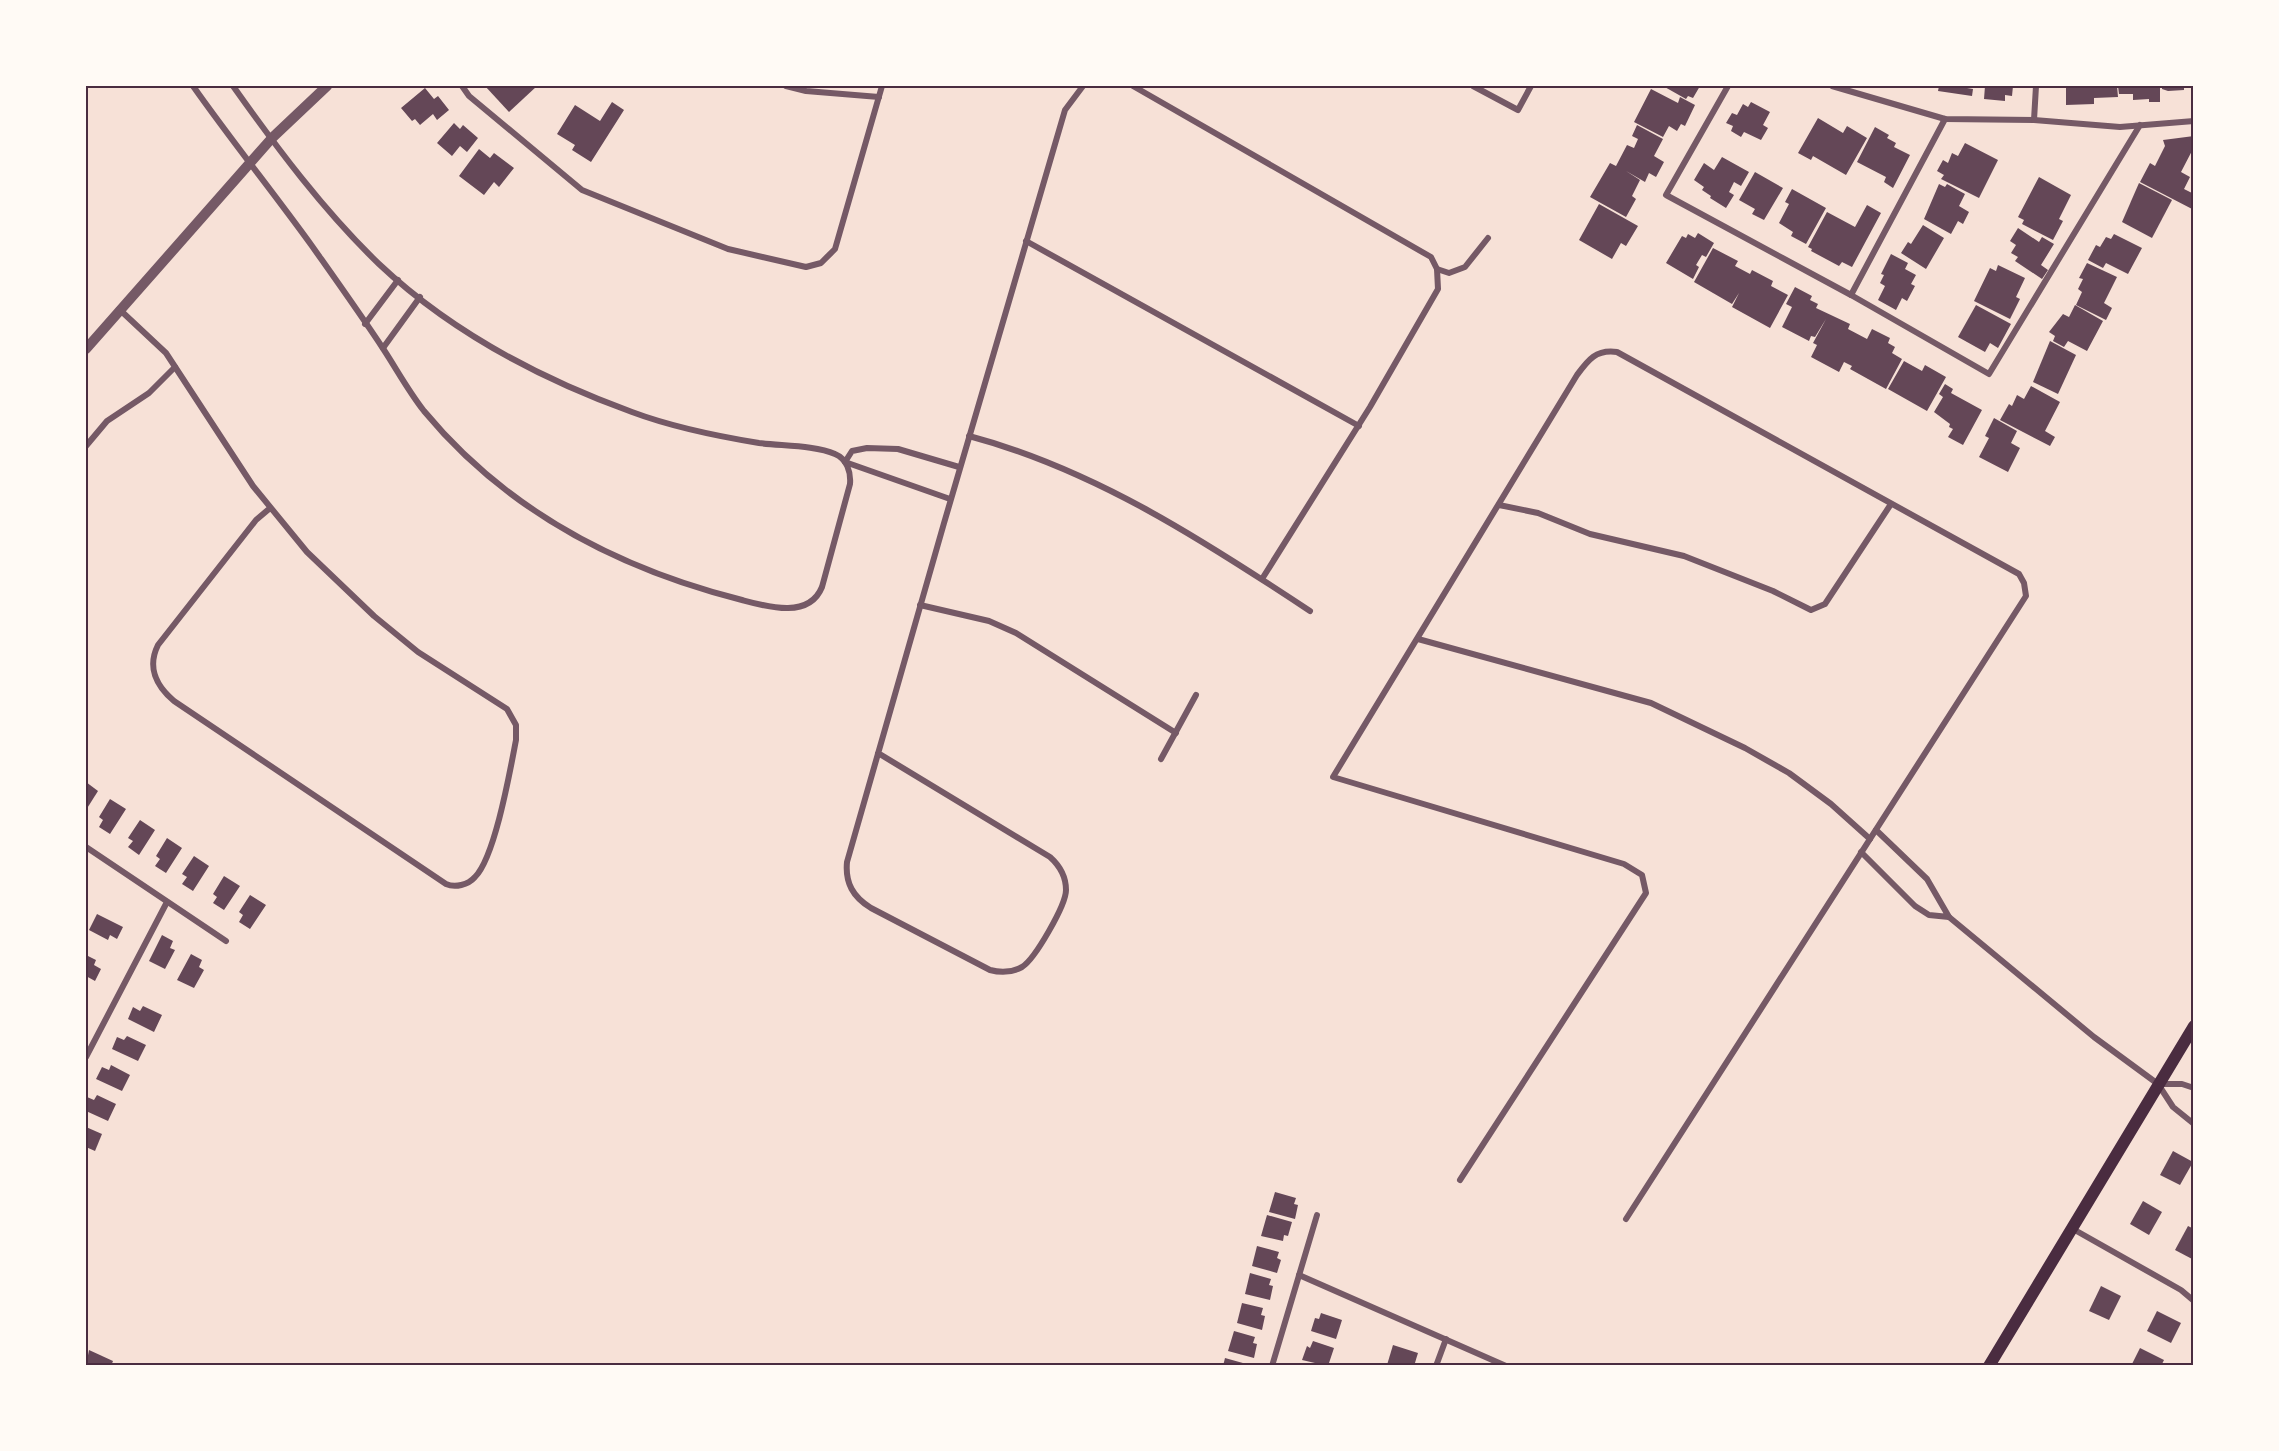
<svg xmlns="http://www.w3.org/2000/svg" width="2279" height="1451" font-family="'Exo 2',sans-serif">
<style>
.building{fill:#644757}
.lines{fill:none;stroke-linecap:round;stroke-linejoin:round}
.minor{stroke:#755966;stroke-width:6}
.tertiary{stroke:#755966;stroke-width:10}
.secondary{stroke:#4a2c40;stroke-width:12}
.neatline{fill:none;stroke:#4a2c40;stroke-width:2}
</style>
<rect width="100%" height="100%" fill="#f7e1d7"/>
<g class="building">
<path d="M485,86H537L509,112Z"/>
<path d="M1663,86H1700L1693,98L1688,96L1686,99Z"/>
<path d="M1939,86H1968L1967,88L1973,89L1972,96L1938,91Z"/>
<path d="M1985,86H2013L2012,96L2005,95V101L1984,99Z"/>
<path d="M2066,86H2117L2118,97L2094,98V104L2066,105Z"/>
<path d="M2118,86H2160V102H2149V99L2133,100V94H2119Z"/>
<path d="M2162,86H2184V90L2168,91L2162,89Z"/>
<path d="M425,88L434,99L438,96L449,110L437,120L433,114L420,125L415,119L412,121L401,108Z"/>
<path d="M1651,89L1678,103L1680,97L1695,105L1685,126L1681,124L1677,131L1669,126L1663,137L1634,122Z"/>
<path d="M612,102L624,110L591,162L572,150L575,145L557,134L575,105L600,121Z"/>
<path d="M1751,102L1770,112L1763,125L1768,128L1761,140L1744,132L1741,137L1731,131L1733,126L1726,123L1732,113L1737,115L1743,104L1748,107Z"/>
<path d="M1818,118L1843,133L1847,126L1867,138L1846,175L1813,156L1811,160L1798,153Z"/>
<path d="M454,123L460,129L463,125L478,138L467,152L460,146L452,156L437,143Z"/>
<path d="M1637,125L1663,139L1654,156L1664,162L1656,177L1649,173L1645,182L1626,171L1640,180L1632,196L1636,199L1626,217L1590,197L1610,163L1616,166L1627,145L1634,148L1638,139L1632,136Z"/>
<path d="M1875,127L1889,135L1887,138L1896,143L1894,147L1910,155L1893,188L1884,182L1886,177L1857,162Z"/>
<path d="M2194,136V147L2181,172L2190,177L2184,189L2194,194V210L2140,182L2150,163L2155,166L2165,146L2163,140Z"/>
<path d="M1965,143L1998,160L1979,198L1941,179L1944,175L1937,171L1943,160L1948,163L1952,153L1958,156Z"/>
<path d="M479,149L490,158L494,153L514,168L499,187L494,182L484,195L459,176Z"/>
<path d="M1722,157L1749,172L1741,186L1734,182L1729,192L1734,195L1726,208L1710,198L1711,196L1702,190L1704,187L1694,180L1704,163L1714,170Z"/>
<path d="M1755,172L1783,188L1764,220L1752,214L1755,209L1739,200Z"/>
<path d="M2039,177L2071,195L2059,219L2063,221L2053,240L2022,224L2024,220L2018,217Z"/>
<path d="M2139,183L2172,200L2152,238L2122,222Z"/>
<path d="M1939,184L1945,187L1947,184L1965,194L1959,206L1969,212L1963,224L1958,221L1951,234L1924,219Z"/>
<path d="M1792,189L1826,208L1806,244L1791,236L1793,232L1779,223L1789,204L1785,202Z"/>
<path d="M1599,204L1638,226L1626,246L1621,243L1612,259L1579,240Z"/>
<path d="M1867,205L1881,213L1852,267L1842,262L1839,266L1811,251L1812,249L1808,247L1827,212L1855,227Z"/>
<path d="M1923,225L1944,238L1926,269L1901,253L1908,242L1911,244Z"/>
<path d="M2018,228L2039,242L2042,237L2054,244L2041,265L2048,270L2042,279L2015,261L2018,257L2011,253L2016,245L2010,241Z"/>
<path d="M1698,233L1714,243L1706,257L1702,255L1696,265L1699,267L1693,279L1666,263L1682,236L1686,238L1688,234L1695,238Z"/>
<path d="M2114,234L2142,248L2128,274L2106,263L2103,268L2088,260L2096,245L2100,247L2106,237L2111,239Z"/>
<path d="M1713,248L1738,261L1735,266L1750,274L1752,270L1773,281L1771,286L1788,295L1770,328L1732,307L1739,293L1732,304L1694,282Z"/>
<path d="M1891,254L1908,263L1905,269L1916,275L1911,284L1915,286L1907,301L1902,298L1896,310L1878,300L1885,286L1880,283L1884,275L1881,274Z"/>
<path d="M2087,263L2117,277L2104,303L2112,308L2106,320L2076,305L2082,292L2078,289L2083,279L2079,278Z"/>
<path d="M1998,265L2025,278L2016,297L2020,299L2010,319L1974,301L1990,268L1996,271Z"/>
<path d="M1795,287L1812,296L1810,300L1818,304L1816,308L1850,324L1848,329L1867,339L1872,329L1890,338L1888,343L1895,347L1892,353L1902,359L1886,389L1850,369L1852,366L1844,362L1839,372L1811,357L1817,345L1813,343L1826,319L1815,337L1811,336L1809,341L1782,327L1792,307L1786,304Z"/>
<path d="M1976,305L2011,324L1998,348L1990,343L1985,352L1958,337Z"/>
<path d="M2075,305L2103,321L2087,351L2068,341L2064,347L2053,341L2055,336L2049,332L2063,314L2069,317Z"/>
<path d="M2050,341L2076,355L2058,394L2033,382Z"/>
<path d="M1904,361L1922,371L1925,365L1946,377L1927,411L1888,389Z"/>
<path d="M1945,384L1953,389L1951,393L1982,410L1963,445L1948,437L1953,429L1949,427L1950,424L1934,412L1943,397L1939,394Z"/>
<path d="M2031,386L2060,402L2045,431L2055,437L2050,446L2000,420L2009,404L2012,406L2017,395L2024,399Z"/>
<path d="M1994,418L2017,431L2011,443L2020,448L2008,472L1979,457L1989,438L1985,436Z"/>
<path d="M86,782L98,791L86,810Z"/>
<path d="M110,799L126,809L110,834L99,827L103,820L99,817Z"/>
<path d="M140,820L155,830L139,855L128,847L133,841L128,838Z"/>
<path d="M167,838L182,848L166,873L155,866L160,859L156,856Z"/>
<path d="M194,856L209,866L193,891L182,884L187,877L182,874Z"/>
<path d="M224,876L240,886L224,910L213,903L217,897L213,894Z"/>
<path d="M250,895L266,905L250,929L239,922L243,915L239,912Z"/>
<path d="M97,914L123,927L117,939L110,935L108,940L89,930Z"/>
<path d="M162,935L173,941L170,948L175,950L165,969L149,961Z"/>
<path d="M191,954L202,960L199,967L204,970L194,988L177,980Z"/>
<path d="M86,955L96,960L94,965L101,969L95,981L86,976Z"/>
<path d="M143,1006L162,1015L154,1032L128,1019L133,1007L140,1011Z"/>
<path d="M127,1036L146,1045L138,1061L112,1049L117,1037L124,1040Z"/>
<path d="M111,1065L130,1075L122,1091L96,1079L102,1067L109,1070Z"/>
<path d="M97,1095L116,1104L108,1121L86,1111L87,1097L94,1100Z"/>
<path d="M86,1127L102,1134L95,1151L86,1147Z"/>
<path d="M2173,1151L2193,1162L2180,1185L2160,1175Z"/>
<path d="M1275,1192L1296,1198L1294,1204L1298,1205L1295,1219L1269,1212Z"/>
<path d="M2143,1201L2162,1212L2149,1235L2130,1224Z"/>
<path d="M1267,1215L1292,1222L1288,1236L1284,1235L1283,1241L1261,1236Z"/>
<path d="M2188,1226L2194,1229V1260L2175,1250Z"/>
<path d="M1257,1246L1279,1252L1277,1258L1281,1260L1277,1273L1252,1266Z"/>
<path d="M1250,1273L1271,1279L1269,1285L1273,1286L1270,1300L1245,1294Z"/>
<path d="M2101,1286L2121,1296L2109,1320L2089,1311Z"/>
<path d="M1242,1303L1263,1308L1261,1315L1265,1316L1262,1330L1237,1323Z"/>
<path d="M2157,1311L2181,1323L2171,1343L2147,1331Z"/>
<path d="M1321,1313L1342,1320L1336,1339L1311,1331L1315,1318L1319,1319Z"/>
<path d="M1234,1331L1255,1337L1253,1343L1257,1344L1254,1358L1228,1351Z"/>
<path d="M1313,1341L1334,1348L1328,1366L1302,1360L1307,1346L1310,1348Z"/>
<path d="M1393,1345L1418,1353L1414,1366L1387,1365Z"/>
<path d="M2140,1348L2164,1360L2161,1366H2131Z"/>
<path d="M89,1350L113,1361L111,1366H86Z"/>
<path d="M1225,1358L1250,1365L1249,1366H1223Z"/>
</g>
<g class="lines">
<g class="minor">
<path d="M193,86C231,140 273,192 312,246C336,280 361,315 384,350C397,370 409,392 424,411C506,510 619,569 742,600C768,607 809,619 822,587L850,484C851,472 847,459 835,454C815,445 781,446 759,443C716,436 672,427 632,412C541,379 450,331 379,264C324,211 277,148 233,86"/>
<path d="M462,86L469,96L582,190L728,249L806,267L821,263L835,249L882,86"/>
<path d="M786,86L806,91L879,97"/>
<path d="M1133,86L1431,257L1437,269L1438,289L1370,407L1262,579"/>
<path d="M1473,86L1518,110L1531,86"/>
<path d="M1728,86L1666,195L1851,295L1989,374L2140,125"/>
<path d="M1832,86L1945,119L2034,120L2120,127L2194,121"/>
<path d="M2034,120L2036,86"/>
<path d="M1026,241L1359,426"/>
<path d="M1437,269L1449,273L1465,267L1488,238"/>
<path d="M1851,295L1945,119"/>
<path d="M119,309L166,353L253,486L307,552L374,616L418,652L507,709L516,725V740C510,771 495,857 475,877C468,885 455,888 446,884L174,701C156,686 147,667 158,645L256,520L269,509"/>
<path d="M365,324L398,280"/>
<path d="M383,348L420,297"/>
<path d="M969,436C1093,469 1203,540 1310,611"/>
<path d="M86,446L107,421L149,393L175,367"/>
<path d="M950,499L845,462L852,451L867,448L898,449L959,467"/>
<path d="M1499,505L1538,513L1590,534L1684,556L1773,591L1811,610L1825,604L1891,504"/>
<path d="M920,605L989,621L1016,633L1176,733"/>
<path d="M1418,639L1651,703L1745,748L1789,773L1831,804L1870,839"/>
<path d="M878,753L1050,857C1060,866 1066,876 1066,890C1066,905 1035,959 1022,967C1011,973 1001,973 990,970L871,908C853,897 845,883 847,862C918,611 991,360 1065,110L1083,86"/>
<path d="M1161,759L1196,695"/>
<path d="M86,847L226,941"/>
<path d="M1861,852L1915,906L1929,915L1949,917L1927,879L1876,830"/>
<path d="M1949,917L2094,1037L2158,1084L2173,1107L2194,1124"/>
<path d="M86,1057L167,902"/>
<path d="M2158,1084H2182L2194,1088"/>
<path d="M1460,1180L1646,893L1642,875L1624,864L1333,777L1577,375C1588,360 1596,349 1617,352L2019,574L2024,583L2026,596L1626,1219"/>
<path d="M2073,1229L2181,1290L2194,1301"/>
<path d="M1299,1275L1506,1366"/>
<path d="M1272,1366L1317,1215"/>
<path d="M1436,1366L1446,1339"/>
</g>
<path class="tertiary" d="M86,349L272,138L327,86"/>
<path class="secondary" d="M1989,1366L2194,1026"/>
</g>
<rect width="2279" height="1451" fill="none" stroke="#fffaf5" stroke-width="174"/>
<rect x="87" y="87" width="2105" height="1277" class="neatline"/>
</svg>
